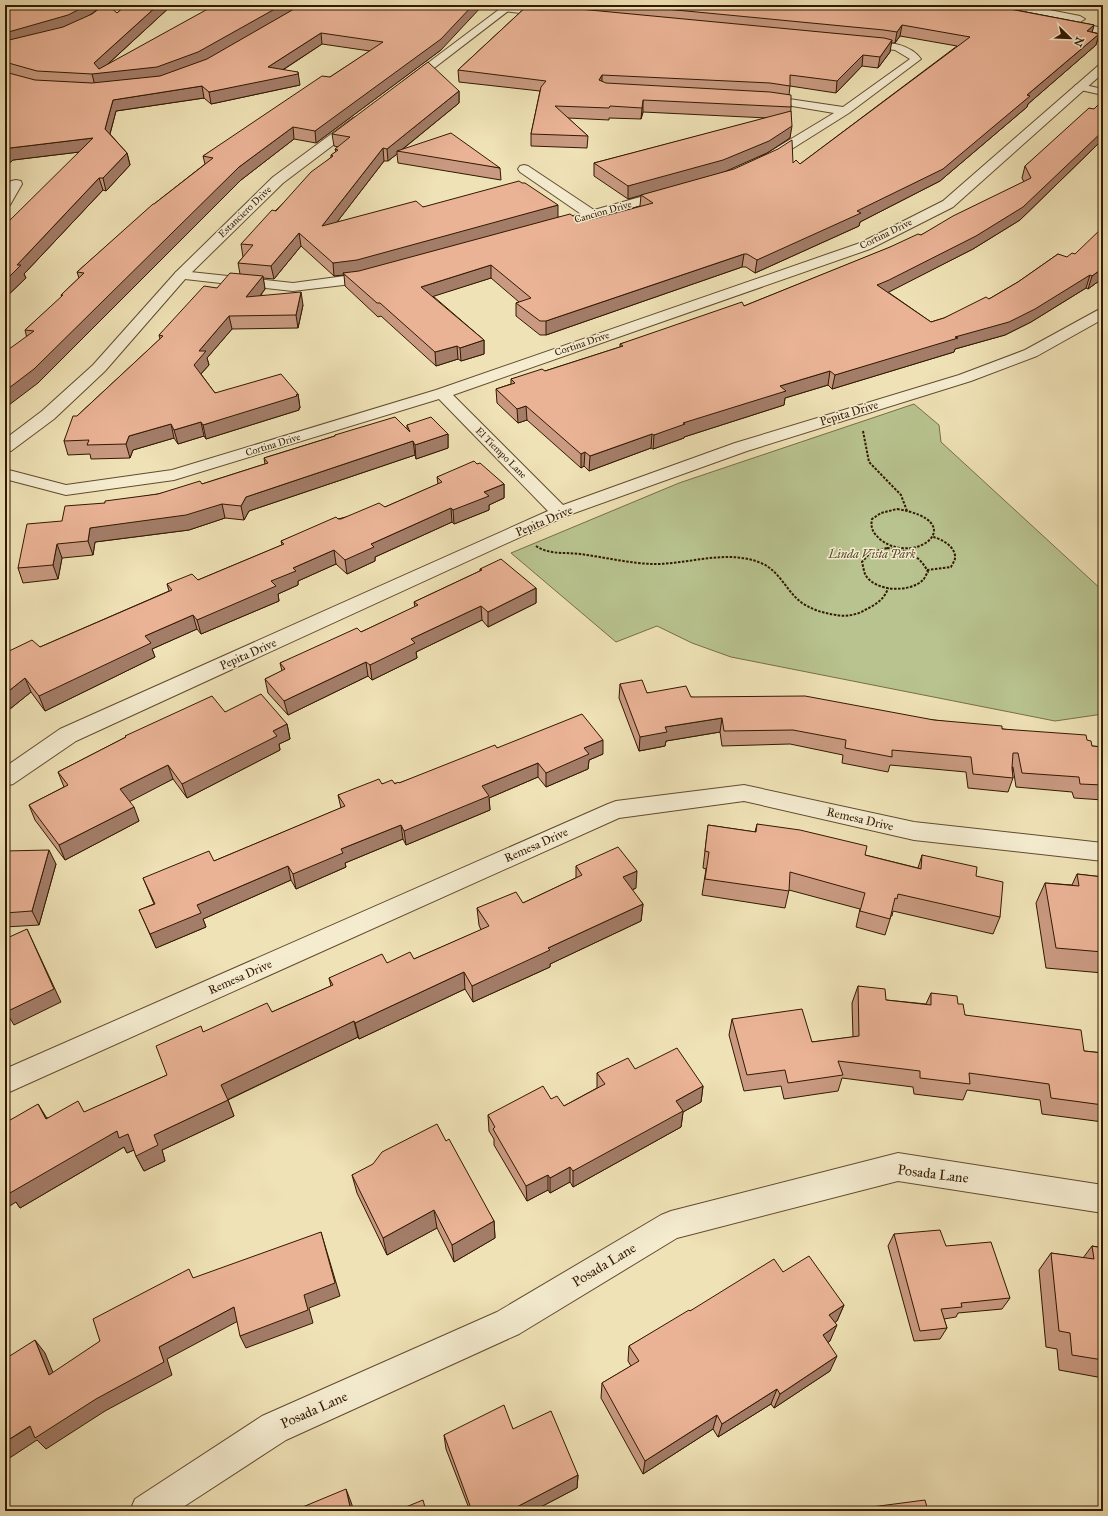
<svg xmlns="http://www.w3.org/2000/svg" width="1108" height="1516" font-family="'IM FELL Great Primer',serif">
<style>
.green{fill:#b8c38f;stroke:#766e48}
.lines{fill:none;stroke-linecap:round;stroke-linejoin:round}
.service-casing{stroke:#624b2e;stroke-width:2}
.minor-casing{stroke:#624b2e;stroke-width:2}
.tertiary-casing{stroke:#624b2e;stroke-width:2}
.path{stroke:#331901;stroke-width:2;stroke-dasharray:2.5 1.5;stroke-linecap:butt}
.service{fill:#f5ecd0;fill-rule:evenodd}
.minor{fill:#f5ecd0;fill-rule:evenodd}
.tertiary{fill:#f5ecd0;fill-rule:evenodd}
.wall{fill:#c99a81;stroke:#331901;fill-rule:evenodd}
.shaded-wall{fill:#a47d69;stroke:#331901}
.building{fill:#eab396;stroke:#331901}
.labels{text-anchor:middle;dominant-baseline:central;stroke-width:3;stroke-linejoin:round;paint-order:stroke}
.far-street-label{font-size:10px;fill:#331901;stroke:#f5ecd0}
.street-label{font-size:12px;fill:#331901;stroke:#f5ecd0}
.park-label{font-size:12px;font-style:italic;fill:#5b4c2c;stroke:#f5ecd0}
.near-street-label{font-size:14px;fill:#331901;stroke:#f5ecd0}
</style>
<rect width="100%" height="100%" fill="#efe2b6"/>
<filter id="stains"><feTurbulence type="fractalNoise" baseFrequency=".005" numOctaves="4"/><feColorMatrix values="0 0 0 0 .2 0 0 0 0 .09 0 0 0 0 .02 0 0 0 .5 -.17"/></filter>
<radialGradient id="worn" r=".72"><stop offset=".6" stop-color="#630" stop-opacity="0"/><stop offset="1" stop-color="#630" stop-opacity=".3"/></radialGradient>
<path class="green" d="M914,404L939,425L941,442L1103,591V714L1055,721L731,657L692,643L657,626L616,642L511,553L679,483Z"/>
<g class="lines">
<g class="service-casing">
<path id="service" d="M1091,5H1103V9L1092,6Z"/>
</g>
<g class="minor-casing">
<g id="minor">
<path d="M508,6L552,11L557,14L552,17L504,11L503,9Z"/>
<path d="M861,40C881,42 908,41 921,59L849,113L771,162H763L761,159L763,156L834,113L762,101L758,100L756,98L758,96L762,95L843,107L910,59L895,50L857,45L856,43L857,41Z"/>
<path d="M1103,64V73L953,207L870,249L453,395L563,505L735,443L959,375L1025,350L1098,310L1103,309V319L1037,356L971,381L747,451L566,516L76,741L13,784L5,786V767L60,729L548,511L439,399L174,480L66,495L5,479V469L66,485L172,470L436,390L860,243L943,201L1099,65Z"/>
<path d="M524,165L528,166L594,210L669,189L674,190L676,193L674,196L549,231L544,230L542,227L544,224L581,214L520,172L518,169L520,166Z"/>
<path d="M16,180L21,181L22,184L10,205L5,206V191L11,181Z"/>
<path d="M181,271L293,283L374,272L379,273L381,276L379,279L360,283L293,291L176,278L174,275L176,272Z"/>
<path d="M744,785L914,822L1103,843V861L914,840L744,801L619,818L5,1094V1069L608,804L616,801Z"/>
<path d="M898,1153L1103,1185V1213L898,1181L677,1238L519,1334L286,1440L177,1511H130L135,1499L262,1416L497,1312L661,1215L671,1211Z"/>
</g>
</g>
<g class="tertiary-casing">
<g id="tertiary">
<path d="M505,5H516L412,85H404L402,83L404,81Z"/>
<path d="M1003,5H1024L1080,16L1085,19L1080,22L1008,8Z"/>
<path d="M1064,20L1103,28V34L1060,25L1059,23Z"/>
<path d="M1080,84L1103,89V95L1076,89L1074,87L1076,85Z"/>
<path d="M357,117L361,118L363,121L361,124L283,183L186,278L105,371L54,419L11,451L5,452V439L42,411L93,365L176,272L273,177L353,118Z"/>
</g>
</g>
<g class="path">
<path d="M863,431L869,462L901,495L907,511"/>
<path d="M897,509C971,521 917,567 881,540C874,534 870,529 872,519L881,513Z"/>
<path d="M536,546C550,555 564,552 580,554C604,557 632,564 655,564C690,564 727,549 761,563C780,571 786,591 802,603C813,610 823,613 836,615C845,617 857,615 865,610C875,605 885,599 888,588"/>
<path d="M887,548C906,550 919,554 928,572C926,574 925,578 923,580C910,593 874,592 865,574C864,571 863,566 862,562L870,553Z"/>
<path d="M927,570L951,567C952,564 955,561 955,558C956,547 942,539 933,537"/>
</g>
<use href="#service" class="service"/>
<use href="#minor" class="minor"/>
<use href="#tertiary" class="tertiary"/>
</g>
<g class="wall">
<path d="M5,5H101V7L88,16L117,13L126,5H172L107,65L231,9L441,50L316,143L294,139L241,180L38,383L25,330L62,297L61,295L79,278L77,272L154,204L205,164L203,156L330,77L370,51L322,44L283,70L300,85L211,104L204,98L116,111L110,134L127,153L130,165L106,191L103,190L24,274L26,278L5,298L79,152L13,160L5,167Z"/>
<path d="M528,5H994V6L1094,25L1092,32L1099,34L1096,45L1028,104L1027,107L940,181L860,222L859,226L755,273L746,267H742L546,335H540L516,316V303L519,302L491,278L433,296L484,340V354L461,361L458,359L436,366L381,316L378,317L345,286L344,275L334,276L301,246L274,279L263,278L265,289L261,295L303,305L298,328L232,329L207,358L209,365L201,374L215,393L298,394L300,408H299V410L206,439L204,436L178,444L174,438L133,450L130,458L91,459L90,454L68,455L64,441L77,416L160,339L159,335L217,288L240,274L238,263L243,257L241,244L331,157V155L336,152L335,149L338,147L334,146L332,134L459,91V103L403,149L500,168L501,180L398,163L397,154L388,161H384L337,222L423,207L558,217L582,222L640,206L641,195L628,199L594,176V163L767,118L643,112L641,119L609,118V120L568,118L588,136L587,148L531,146V134L540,91L459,82L458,70ZM900,36L957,46L800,164L793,163L722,172L767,153L790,138L791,107L789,95L790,86L836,93L862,66L878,68L890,52L891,43H895Z"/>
<path d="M1103,100V144L1099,143L1020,220L973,249L888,292L931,322L944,318L989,299L1018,282L1058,254L1103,278L1088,289L1086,288L1031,322L1005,335L955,349L954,352L832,389L828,385L785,398L784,405L684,437V438L653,449L651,448L589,471L584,466L581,468L527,420L518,423L497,403L496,389L511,384V379L545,371L620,347V344L744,306L921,235L1024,182L1022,178L1025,166L1094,109Z"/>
<path d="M407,425L448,434V448L416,459L415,455L249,511L244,520L225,518L189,530L95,542L93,555L62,558L58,579L23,583L18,568L62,521L105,503L158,494L202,484L265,464L264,458L335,436V435L407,430Z"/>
<path d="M477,464L504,484V498L489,505V510L454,524L452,522L375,557V561L347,574L336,564L298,581V585L278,594L279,601L201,634L197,629L152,649L155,657L45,711L31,692L5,713L40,647L169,591L167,584L198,580L282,545L281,541L338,519L385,507L438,484L437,477Z"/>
<path d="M480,569L536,588V603L488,627L482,620L416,652L417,658L372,680L368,676L288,715L268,693L265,679L282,671L280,663L361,632L415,607L414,602L480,571Z"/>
<path d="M620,684L647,693L934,720L1087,740L1092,746L1103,747V800L1074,798L1072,792L1016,787L1013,767H1012L1013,778L1008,792L968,788L966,772L890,765L888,772L842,763L843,755L790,744L722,746L720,732L666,741L665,746L639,751L619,698Z"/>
<path d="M225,712L287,724L290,739L279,744L280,750L187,798L173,779L129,801L139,821L65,860L35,820L29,805L64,787L58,772L126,737L125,736Z"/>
<path d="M497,748L603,754L589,760L588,769L546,787L538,777L489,798L490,810L406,845L403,839L345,863L346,867L296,889L291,880L203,919L206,927L156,948L139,910L154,904L143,878L214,861L341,808L338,795L382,784L399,783Z"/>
<path d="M757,824L865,855L918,868L922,855L976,876L1000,917L993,934L893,911L892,916H891L885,935L856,927L860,909L789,890L785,908L702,895L706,869L703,868L708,825L755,832Z"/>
<path d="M5,851L56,864L39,925L5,927Z"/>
<path d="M576,866L636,888L632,890L643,904L641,921L550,964V967L473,1002L465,989L359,1039L358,1037L228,1100L234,1116L162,1150L165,1161L144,1171L136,1156L134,1150L127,1153L124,1147L20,1208L16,1202L47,1118L85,1112L167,1075L203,1032L272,1012L331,986L329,978L387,963L414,959L481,930L479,925L477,908L523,903L576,878Z"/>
<path d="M1077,874L1103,877V973L1046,968L1036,903L1045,883L1072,885Z"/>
<path d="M858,986L886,1000L926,1004L931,993L958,1004L965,1015L1084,1051L1103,1053V1122L1042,1114L1040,1100L967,1090L963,1100L914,1094L913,1087L842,1078L838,1091L784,1099L781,1086L744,1091L729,1035L732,1019L812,1042L853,1037L852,1003Z"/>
<path d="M635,1069L703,1086L701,1102L683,1112L681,1127L573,1187L570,1182L550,1193L548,1190L527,1201L494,1145V1139L489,1131L488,1115L551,1099L564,1106L597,1088V1073Z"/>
<path d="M446,1141L494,1221L495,1238L454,1262L437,1228L387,1255L357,1193L352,1175Z"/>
<path d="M894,1234L946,1246L1010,1298L1002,1309L958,1313L956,1317L944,1319L947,1328L940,1339L914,1341L888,1246Z"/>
<path d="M1092,1246L1103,1248V1378L1059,1370L1057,1349L1046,1347L1039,1270L1051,1253L1083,1258Z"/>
<path d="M783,1272L844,1305L837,1321L835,1322L830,1341L828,1342L830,1371L774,1408L771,1404L718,1437L713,1429L643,1474L601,1398L602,1383L631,1366L628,1361L629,1346L690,1311Z"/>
<path d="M513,1429L578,1475L577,1488L533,1511H470L446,1449L444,1435Z"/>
</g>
<g class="shaded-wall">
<path d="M86,5H101V7L83,20L71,26L5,44V33Z"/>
<path d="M158,5H172L98,73L282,5H302L200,64L160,79L95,86L92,74L94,63Z"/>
<path d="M473,5H483L441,50L316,143L315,131Z"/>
<path d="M902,25L900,36L895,43L897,32Z"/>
<path d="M1094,25L1091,36L1087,31Z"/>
<path d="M321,33L322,44L270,78L268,67Z"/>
<path d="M1099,34L1096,45L1028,104L1027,107L940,181L860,222L859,226L755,273L757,260L1027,95Z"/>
<path d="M892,40L890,52L878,68L880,57Z"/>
<path d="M863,55L862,66L836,93L837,81Z"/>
<path d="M298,72L300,85L211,104L209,92Z"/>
<path d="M602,75V86L599,80Z"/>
<path d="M202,86L204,98L116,111L108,141L105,129L113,100Z"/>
<path d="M459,91V103L400,151H397V154L388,161L387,149Z"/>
<path d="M643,100V112L641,119L642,108Z"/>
<path d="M792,126L790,138L767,153L722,173L628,199V186Z"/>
<path d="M293,127L294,139L241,180L38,383L5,408V391L239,167Z"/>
<path d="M1102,131L1099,143L1020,220L973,249L887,293L877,285Z"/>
<path d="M93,138L96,150L13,160L5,167V152L10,148Z"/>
<path d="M383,148L384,161L324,239L322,226Z"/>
<path d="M127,153L130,165L106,191L103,178Z"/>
<path d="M99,178L103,190L24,274L26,278L5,298V281L17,265Z"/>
<path d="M558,205V218L359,274L343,273L344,275L334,276L333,263Z"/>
<path d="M299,233L301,246L274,279L271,266Z"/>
<path d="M744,254L742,267L546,335V321Z"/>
<path d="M491,265V278L422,300L421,287Z"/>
<path d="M1103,268V278L1088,289L1092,276Z"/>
<path d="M1090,275L1086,288L1031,322L1005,335L955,349L954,352L832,389L835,375L955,337Z"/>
<path d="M263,276L265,289L249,310L246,297Z"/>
<path d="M301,292L303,305L298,328L296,315Z"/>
<path d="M229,316L232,329L207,358L209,365L197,378L194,365L199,351Z"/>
<path d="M484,340V354L461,361L460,348Z"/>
<path d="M457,346L458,359L436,366L435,352Z"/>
<path d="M830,371L828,385L785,398L784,405L684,437V438L653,449L654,435L683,423L780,386Z"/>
<path d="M298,394L300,408H299V410L206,439L203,425Z"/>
<path d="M526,406L527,420L518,423L517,409Z"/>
<path d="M201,422L204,436L178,444L174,430Z"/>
<path d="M171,424L174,438L133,450L130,458L126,444L129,436Z"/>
<path d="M448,434V448L416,459L415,445Z"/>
<path d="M652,434L651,448L589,471L590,456Z"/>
<path d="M413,441L415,455L249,511L244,520L241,506L246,497Z"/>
<path d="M585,452L584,466L581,468V454Z"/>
<path d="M504,484V498L489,505V510L454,524L453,510L484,492Z"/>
<path d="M222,504L225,518L189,530L95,542L93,555L88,541L90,528Z"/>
<path d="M451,508L452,522L375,557V561L347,574L345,560L371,544Z"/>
<path d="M57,544L62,558L58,579L53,565Z"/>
<path d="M334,550L336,564L298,581V585L278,594L279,601L201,634L197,620L271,581L293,568Z"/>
<path d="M536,588V603L488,627V612Z"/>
<path d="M481,606L482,620L416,652L417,658L372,680L370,665L411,639Z"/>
<path d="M193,615L197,629L152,649L155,657L45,711L39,696L145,636Z"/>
<path d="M366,662L368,676L288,715L284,701Z"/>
<path d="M25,678L31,692L5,713V694Z"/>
<path d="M722,718L720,732L666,741L665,746L639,751L640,737L665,727Z"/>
<path d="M287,724L290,739L279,744L280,750L187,798L182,784L273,731Z"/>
<path d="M603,740V754L589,760L588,769L546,787V773L584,748Z"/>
<path d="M538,763V777L489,798L490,810L406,845L404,831L482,786Z"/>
<path d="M168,765L173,779L125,804L120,789Z"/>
<path d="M134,807L139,821L65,860L59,845Z"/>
<path d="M401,825L403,839L345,863L346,867L296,889L293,874L341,849Z"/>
<path d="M49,850L56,864L39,925L32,911Z"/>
<path d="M288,866L291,880L203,919L206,927L156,948L150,934L197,905Z"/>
<path d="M637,871L636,888L622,894L623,877Z"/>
<path d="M643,904L641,921L550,964V967L473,1002L472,986L548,948Z"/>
<path d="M27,929L61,1002L14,1025L6,1012Z"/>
<path d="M464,972L465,989L359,1039L355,1023Z"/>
<path d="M354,1021L358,1037L227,1100L221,1085Z"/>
<path d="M703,1086L701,1102L683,1112L681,1127L573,1187V1171L676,1101Z"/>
<path d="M228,1100L234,1116L162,1150L165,1161L144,1171L136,1156L154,1135Z"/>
<path d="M38,1104L48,1120L46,1119Z"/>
<path d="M117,1131L128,1134L136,1149L127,1153L124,1147L20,1208L16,1202L5,1209V1188Z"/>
<path d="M570,1167V1182L550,1193V1178Z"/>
<path d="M548,1175V1190L527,1201L526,1186Z"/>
<path d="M434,1210L437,1228L387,1255L383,1238Z"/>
<path d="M494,1221L495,1238L454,1262L452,1245Z"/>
<path d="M321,1232L340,1296L309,1308L313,1323L246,1348L240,1336L304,1295Z"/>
<path d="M844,1305L837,1321L823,1331L829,1315Z"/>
<path d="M234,1307L240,1320L167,1359L172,1375L105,1411L46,1449L37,1440L5,1461V1442L159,1347Z"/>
<path d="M837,1325L830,1341L816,1350L823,1335Z"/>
<path d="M35,1340L45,1353L59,1387L49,1375Z"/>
<path d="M837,1356L830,1371L774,1408L780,1394Z"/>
<path d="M777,1389L771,1404L718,1437L722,1424Z"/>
<path d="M717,1415L713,1429L643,1474L645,1461Z"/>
<path d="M578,1475L577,1488L533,1511H509Z"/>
<path d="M346,1489L351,1502L354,1511H351Z"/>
</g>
<g class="building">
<path d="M5,5H86L80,9L68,15L5,33Z"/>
<path d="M104,5H108L117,13L126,5H158L94,63L99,69L215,5H226L231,9L230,5H282L198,52L157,67L92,74L37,71L5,62V41L63,27L92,14Z"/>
<path d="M301,5H473L441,39L315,131L293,127L239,167L34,369L5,391V352L34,331L25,330L63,295H61L84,273L77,272L153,204H154L213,158L203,156L322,76L330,77L383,42L321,33L268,67L298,72V74L209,92L202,86L113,100L105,129L127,153L103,178H99L17,265H21L5,281V225L93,138L10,148L5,152V72L35,80L92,83L160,76L207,59Z"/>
<path d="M528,5H537L884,38L892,40L880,57L863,55L837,81L790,75V86L770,83L602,75L599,80L606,83L770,92L791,95V107L643,100L642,108L610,106L609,108L555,106L588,136L531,134L541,87L546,81L458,70Z"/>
<path d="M624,5H994V6L1094,25L1087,31L1099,34L1027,95L1030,96L943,169L857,211L861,213L757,260L747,254H744L546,321H540L516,303L531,298L491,265L421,287L484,340L460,348L457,346L435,352L380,303H377L343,273L359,271L570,214L582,222L653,203L641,195L734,169L778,149L792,140L793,163L796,160L800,164L970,37L902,25L897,32L884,30Z"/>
<path d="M428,62L459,91L387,149L383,148L322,226L416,201L423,207L519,181L522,183H525L558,205L357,260L333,263L299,233L271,266L238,263L253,245L241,244L272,210L276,211L311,172L333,156L331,155L338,150L335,149L350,137L332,134Z"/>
<path d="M1103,100V131L1023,207L976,236L889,280L877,285L931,322L944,318L986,297L989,299L1018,282L1058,254L1067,257L1072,253L1075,254L1103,227V268L1092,276L1090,275L1035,309L1009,322L955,337L958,338L835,375L830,371L780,386L786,391L683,423L685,424L654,435L652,434L590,456L585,452L581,454L526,406L517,409L496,389L515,383L511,379L542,369L545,371L623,346L620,344L742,302L744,306L890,247L918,234L921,235L953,216L1031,178L1025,166L1089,108L1094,109Z"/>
<path d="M791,111L792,126L769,141L723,160L628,186L594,163Z"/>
<path d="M451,133L500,168L397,151Z"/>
<path d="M230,273L263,276L246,297L301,292L296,315L229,316L199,351H206L194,365L215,393L281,374L298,394L296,395L297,396L203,425L201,422L174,430L171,424L129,436L126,444L87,445L89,440L64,441L73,416H77L163,336L159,335L204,286L217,288Z"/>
<path d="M395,417L410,432L407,425L431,417L448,434L415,445L413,441L246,497L241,506L222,504L186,515L90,528L88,541L57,544L53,565L18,568L27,524L62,521L65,506L105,503V501L158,494L200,481L202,484L268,463L264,458L335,436V435Z"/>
<path d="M474,461L477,464L480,463L504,484L484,492L489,496L453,510L451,508L371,544L374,547L345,560L334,550L293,568L296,571L271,581L276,586L197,620L193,615L145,636L151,643L39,696L25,678L5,694V653L32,640L40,647L172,590L167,584L192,574L198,580L284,544L281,541L336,517L338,519H341L379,503L385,507L442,482L437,477Z"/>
<path d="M501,559L536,588L488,612L481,606L411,639L415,643L370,665L366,662L284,701L265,679L285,669L280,663L357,628L361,632L418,605L414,602L482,570L480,569Z"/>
<path d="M642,680L647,693L686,686L691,697L805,696L934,720L1002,726V729L1086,735L1087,740L1091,741L1092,746L1103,747V785L1080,784L1079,777L1022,773L1018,753H1013L1012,768L1013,778L973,774L971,757L892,750V757L845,748L846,740L793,730L724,731L722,718L665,727L667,732L640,737L620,684Z"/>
<path d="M261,694L287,724L273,731L277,736L182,784L168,765L120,789L134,807L59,845L29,805L68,785L58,772L126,737L125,736L212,696L225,712Z"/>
<path d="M582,714L603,740L584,748L589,754L546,773L538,763L482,786L489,796L404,831L401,825L341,849L343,853L293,874L288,866L197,905L201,913L150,934L139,910L155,904L143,878L209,851L214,861L345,806L338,795L379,779L382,784L392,780L395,784L398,782L399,783L495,745L497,748Z"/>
<path d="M757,824L800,830L867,846L865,855L921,869L922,855L977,867L976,876L1003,882L1000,917L898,894L897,899L895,898L890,919L860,911L865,893L790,872L789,891L705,879L709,852L705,851L708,825L756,832Z"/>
<path d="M618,847L637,871L623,877L643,904L548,948L550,950L472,986L464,972L355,1023L354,1021L221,1085L228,1100L154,1135L158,1145L136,1156L128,1134L119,1138L117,1131L10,1193L7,1187L5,1188V1123L38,1104L46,1119L78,1101L84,1112L167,1075L156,1046L201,1026L203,1032L267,1003L272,1012L333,985L329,978L382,954L387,963L410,952L414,959L489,926L477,908L516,892L523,903L582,875L576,866Z"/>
<path d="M49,850L32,911L5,913V851Z"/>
<path d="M1077,874L1103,877V952L1056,948L1045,883L1079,886Z"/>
<path d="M27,929L54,989L6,1012L5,1010V939Z"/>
<path d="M858,986L885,989L886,1000L931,1005V993L957,996L958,1004H963L965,1015L1081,1030L1084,1051L1103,1053V1105L1051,1098L1049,1084L969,1073L970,1084L920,1078V1071L838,1061L843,1075L788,1083L785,1070L747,1075L732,1019L802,1009L812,1042L859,1036Z"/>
<path d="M677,1048L703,1086L676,1101L683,1111L573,1171L570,1167L550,1178L548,1175L526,1186L493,1129L495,1127L488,1115L543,1086L551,1099L557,1096L564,1106L605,1084L597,1073L628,1058L635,1069Z"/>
<path d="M437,1124L446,1141L449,1139L494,1221L452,1245L434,1210L383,1238L352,1175L373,1164L382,1152Z"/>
<path d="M940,1230L946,1246L991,1242L1010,1298L961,1303L962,1307L941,1309L947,1328L920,1331L894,1234Z"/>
<path d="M321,1232L335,1283L304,1295L308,1310L240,1336L234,1307L159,1347L164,1362L96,1399L35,1438L30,1426L5,1442V1359L35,1340L49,1375L100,1341L93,1319L189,1269L193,1278Z"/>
<path d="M1092,1246L1103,1248V1360L1072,1355L1070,1333L1059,1331L1051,1253L1094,1259Z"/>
<path d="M809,1256L844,1305L829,1315L837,1325L823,1335L837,1356L780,1394L777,1389L722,1424L717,1415L645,1461L602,1383L639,1361L629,1346L689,1310L690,1311L774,1259L783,1272Z"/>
<path d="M504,1405L513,1429L551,1411L578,1475L509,1511H472L444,1435Z"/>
<path d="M346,1489L351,1511H293Z"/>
<path d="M423,1500L426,1511H396Z"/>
<path d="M925,1500L928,1511H841Z"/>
</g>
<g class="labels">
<g class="far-street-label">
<text transform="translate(245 212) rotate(-44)">Estanciero Drive</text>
<text transform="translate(603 212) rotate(-16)">Cancion Drive</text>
<text transform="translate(886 234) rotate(-26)">Cortina Drive</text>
<text transform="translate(582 344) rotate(-19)">Cortina Drive</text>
<text transform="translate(273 445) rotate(-17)">Cortina Drive</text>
<text transform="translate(501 453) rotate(45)">El Tiempo Lane</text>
</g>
<g class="street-label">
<text transform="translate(849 413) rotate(-17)">Pepita Drive</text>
<text transform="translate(544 521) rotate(-23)">Pepita Drive</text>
<text transform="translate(248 654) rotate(-24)">Pepita Drive</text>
<text transform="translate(860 819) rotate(13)">Remesa Drive</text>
<text transform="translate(536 845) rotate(-24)">Remesa Drive</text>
<text transform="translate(240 977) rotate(-24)">Remesa Drive</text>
</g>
<g class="park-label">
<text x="872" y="554">Linda Vista Park</text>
</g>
<g class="near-street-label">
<text transform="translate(933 1174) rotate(7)">Posada Lane</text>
<text transform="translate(604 1265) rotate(-31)">Posada Lane</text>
<text transform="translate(314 1410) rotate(-24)">Posada Lane</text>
</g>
</g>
<rect width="1108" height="1516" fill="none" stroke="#efe2b6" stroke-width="20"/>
<rect x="6" y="6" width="1096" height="1504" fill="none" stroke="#331901" stroke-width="2"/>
<rect x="10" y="10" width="1088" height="1496" fill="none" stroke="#331901"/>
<g transform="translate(1070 38) rotate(113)" stroke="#f5ecd0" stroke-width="3" paint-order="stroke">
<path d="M0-3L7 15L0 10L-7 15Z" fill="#331901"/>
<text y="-6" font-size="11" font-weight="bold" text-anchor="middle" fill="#331901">N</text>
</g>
<rect width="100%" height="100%" filter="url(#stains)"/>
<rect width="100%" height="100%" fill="url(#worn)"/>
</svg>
